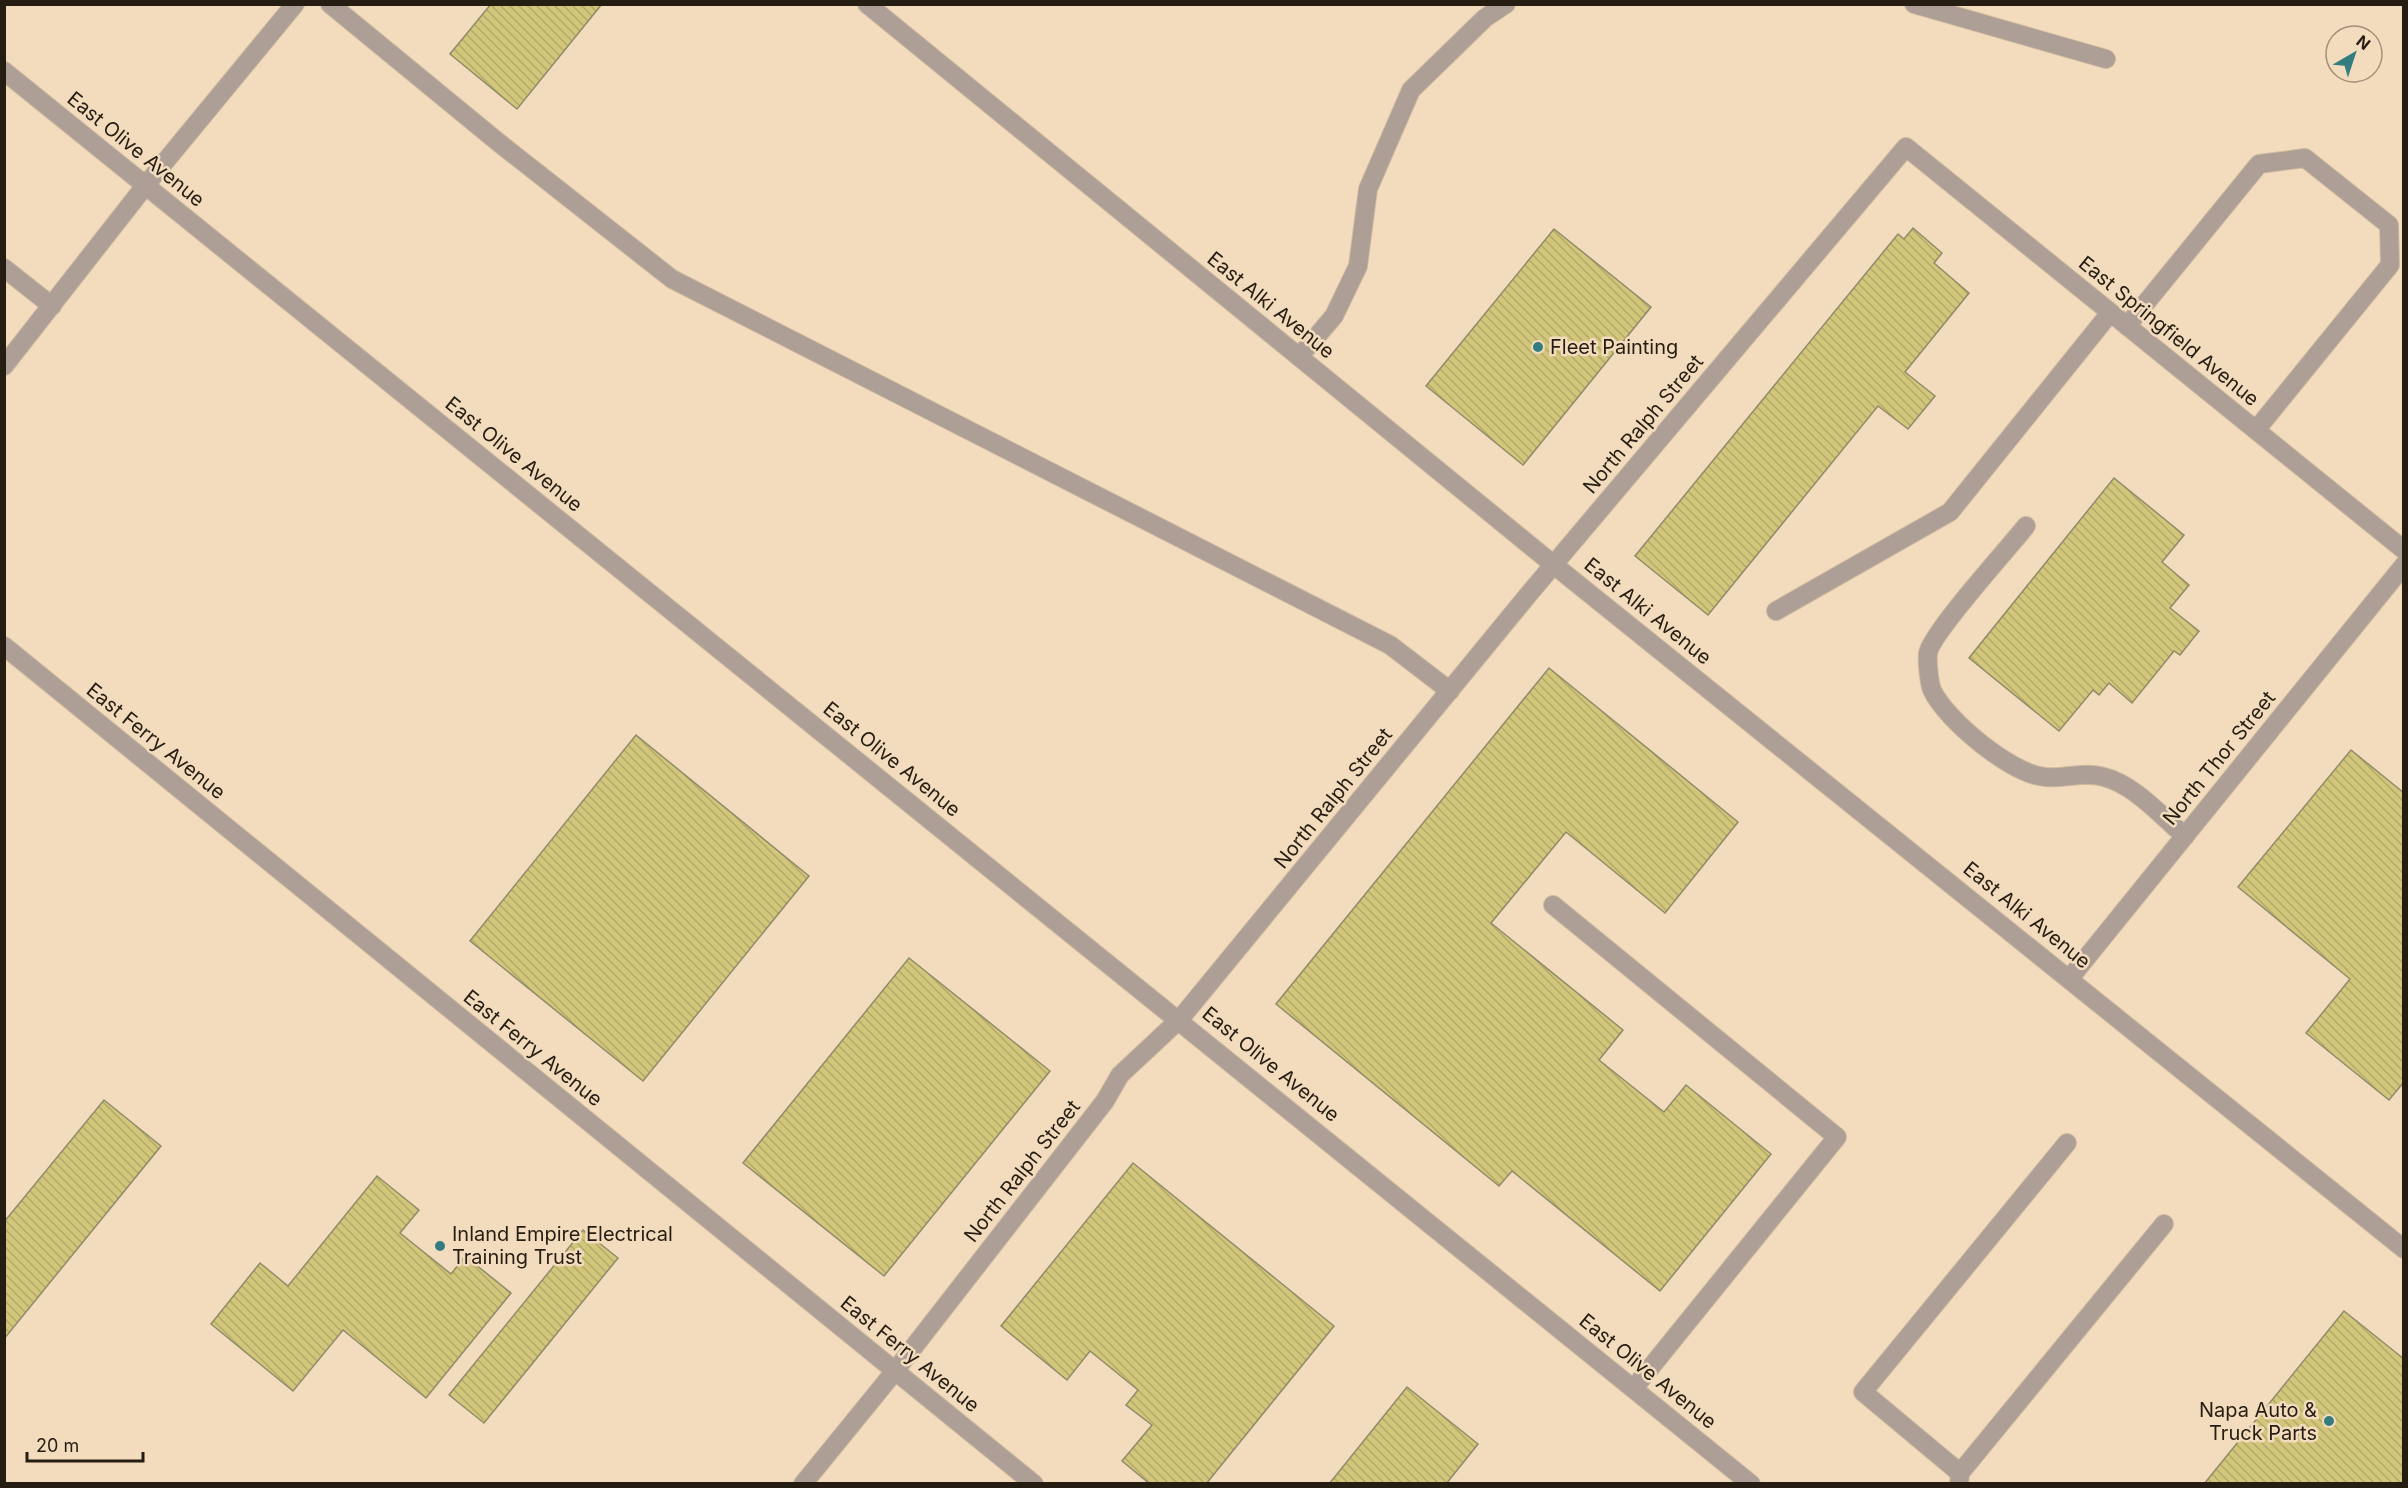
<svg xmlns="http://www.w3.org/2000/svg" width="2408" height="1488" font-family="Inter,sans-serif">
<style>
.building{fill:url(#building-back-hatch);stroke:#908b69;stroke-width:1.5}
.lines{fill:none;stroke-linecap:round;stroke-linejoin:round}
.minor-casing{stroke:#ceba9f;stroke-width:20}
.minor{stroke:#ad9e96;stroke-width:18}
.poi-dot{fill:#337c7f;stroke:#f3dcbe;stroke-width:2}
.labels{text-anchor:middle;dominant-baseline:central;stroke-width:5;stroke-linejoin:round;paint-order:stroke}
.street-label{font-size:20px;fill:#261d12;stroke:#f3dcbe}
.poi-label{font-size:20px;fill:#261d12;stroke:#f3dcbe;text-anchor:start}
</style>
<defs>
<pattern id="building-back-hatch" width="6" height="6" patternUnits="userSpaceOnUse" patternTransform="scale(1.5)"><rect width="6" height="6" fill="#d2c67b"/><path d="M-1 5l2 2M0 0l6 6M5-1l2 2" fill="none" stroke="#b4aa69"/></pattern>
</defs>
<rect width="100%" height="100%" fill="#f3dcbe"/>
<g class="building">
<path d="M491,4H602L517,109L450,54Z"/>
<path d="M1913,228L1942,253L1934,263L1969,293L1905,372L1935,396L1908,429L1878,406L1708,615L1635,556L1898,234L1904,239Z"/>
<path d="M1554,229L1651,307L1523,465L1426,386Z"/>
<path d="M2114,478L2184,535L2162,562L2189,585L2170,608L2199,631L2180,655L2174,651L2132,703L2109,683L2099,695L2093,690L2059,731L1969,658Z"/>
<path d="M1549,668L1738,822L1665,913L1566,832L1491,923L1623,1030L1599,1060L1664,1112L1686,1085L1771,1154L1660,1291L1512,1171L1499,1186L1276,1004Z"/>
<path d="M636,735L809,876L643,1081L470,941Z"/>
<path d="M2351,750L2404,793V1082L2389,1100L2306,1033L2350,979L2238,887Z"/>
<path d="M909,958L1050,1071L884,1276L743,1163Z"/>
<path d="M104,1100L161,1146L4,1339V1222Z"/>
<path d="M1133,1163L1334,1326L1206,1484H1150L1122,1461L1152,1425L1126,1405L1138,1390L1090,1351L1067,1380L1001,1326Z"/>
<path d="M377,1176L419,1210L400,1233L451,1274L465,1256L511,1293L426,1398L343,1330L293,1391L211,1324L260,1263L288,1286Z"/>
<path d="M583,1230L618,1258L484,1423L449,1395Z"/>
<path d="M2344,1311L2404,1359V1484H2204Z"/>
<path d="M1407,1387L1478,1444L1446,1484H1329Z"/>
</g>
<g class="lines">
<g class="minor-casing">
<g id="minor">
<path d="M330,4L498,142L672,279L1390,645L1450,691"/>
<path d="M867,4L1554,565L2404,1249"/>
<path d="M1914,4L2106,59"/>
<path d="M4,71L1751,1484"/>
<path d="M4,268L52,306"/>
<path d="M2127,326L2259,164L2305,158L2389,225L2390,265L2256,430"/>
<path d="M1299,357L1334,316L1358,266L1368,189L1411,90L1485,18L1506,4"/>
<path d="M4,366L145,186L295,4"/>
<path d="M2026,526C2008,549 1932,632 1928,653C1927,661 1929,682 1932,690C1946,720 2011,774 2045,777C2065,779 2085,771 2104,777C2135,785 2161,816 2185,836"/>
<path d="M1776,611L1950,512L2110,313"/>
<path d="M4,646L1034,1484"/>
<path d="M1553,905L1837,1137L1634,1388"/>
<path d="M2070,978L2404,565"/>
<path d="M1960,1473L1863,1392L2067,1143"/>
<path d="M803,1484L895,1371L1105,1101L1120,1075L1180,1019L1528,595L1906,147L2404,550"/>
<path d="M1959,1484L1960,1473L2164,1224"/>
</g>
</g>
<use href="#minor" class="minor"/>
</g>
<g class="poi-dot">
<circle cx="1538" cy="347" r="6"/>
<circle cx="440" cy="1246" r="6"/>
<circle cx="2329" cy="1421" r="6"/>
</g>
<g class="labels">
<g class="street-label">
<text transform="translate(136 149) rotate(39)">East Olive Avenue</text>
<text transform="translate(1271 305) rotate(39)">East Alki Avenue</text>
<text transform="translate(2169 331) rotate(39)">East Springfield Avenue</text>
<text transform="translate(1643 424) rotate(-50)">North Ralph Street</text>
<text transform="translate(514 454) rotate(39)">East Olive Avenue</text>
<text transform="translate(1648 611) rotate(39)">East Alki Avenue</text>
<text transform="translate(156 741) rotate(39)">East Ferry Avenue</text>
<text transform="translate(2219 758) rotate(-51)">North Thor Street</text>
<text transform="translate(892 759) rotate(39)">East Olive Avenue</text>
<text transform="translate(1333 798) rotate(-51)">North Ralph Street</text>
<text transform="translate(2027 915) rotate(39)">East Alki Avenue</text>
<text transform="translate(533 1048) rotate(39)">East Ferry Avenue</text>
<text transform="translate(1271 1064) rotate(39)">East Olive Avenue</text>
<text transform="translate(1022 1171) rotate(-52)">North Ralph Street</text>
<text transform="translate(910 1354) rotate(39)">East Ferry Avenue</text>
<text transform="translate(1648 1371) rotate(39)">East Olive Avenue</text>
</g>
<g class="poi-label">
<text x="1550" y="347">Fleet Painting</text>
<text x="452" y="1234">Inland Empire Electrical<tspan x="452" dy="23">Training Trust</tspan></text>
<text x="2317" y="1410" text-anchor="end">Napa Auto &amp;<tspan x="2317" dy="23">Truck Parts</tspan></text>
</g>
</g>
<rect width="2408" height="1488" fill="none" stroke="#261d12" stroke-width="12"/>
<g transform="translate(2354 54) rotate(39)"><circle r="28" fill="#f3dcbe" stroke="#a19079" stroke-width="1.5"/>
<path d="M0-4.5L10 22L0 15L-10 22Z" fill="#337c7f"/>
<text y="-9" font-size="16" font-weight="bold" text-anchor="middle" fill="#261d12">N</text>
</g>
<path d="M27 1452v9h116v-9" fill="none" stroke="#261d12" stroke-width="3"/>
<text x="36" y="1452" font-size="18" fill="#261d12" stroke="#f3dcbe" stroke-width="4.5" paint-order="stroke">20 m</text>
</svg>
